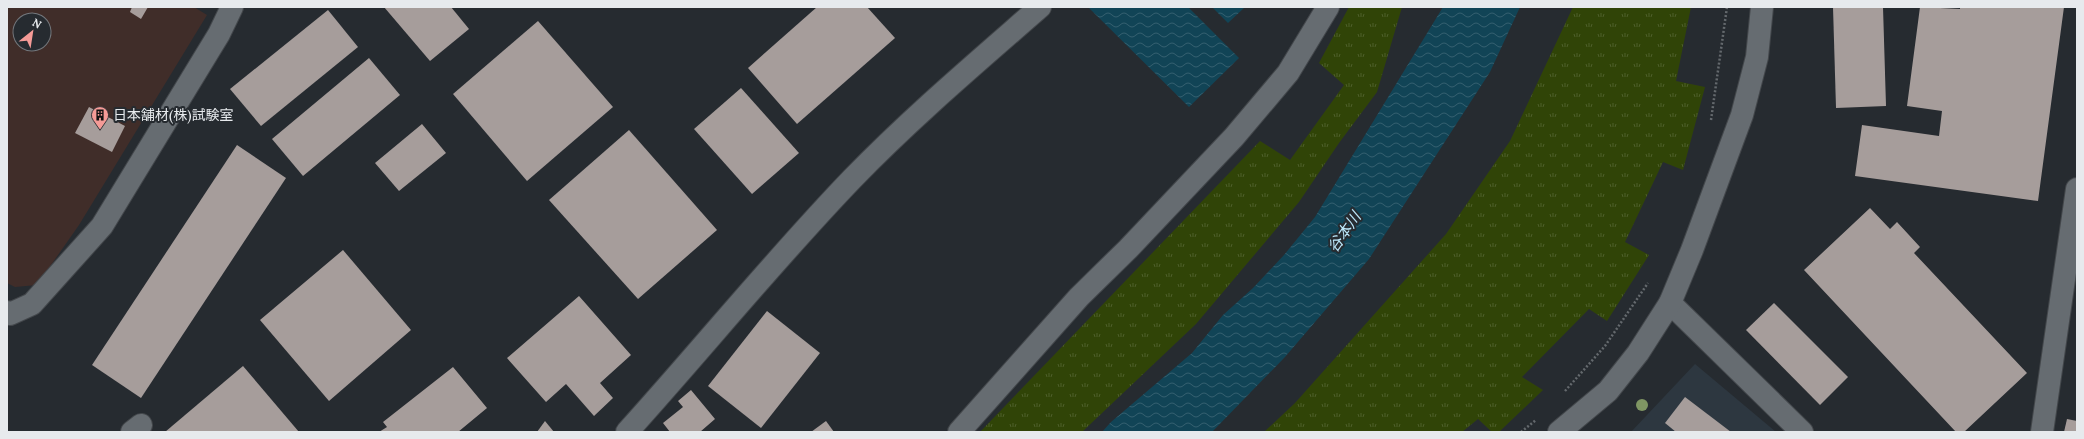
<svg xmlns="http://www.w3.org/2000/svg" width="2084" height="439" font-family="Lora,'Noto Sans JP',serif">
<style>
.commercial{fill:#402d29;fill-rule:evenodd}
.built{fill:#2d3740}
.grass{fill:url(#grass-tufts)}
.water{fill:url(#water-waves)}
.building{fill:#a69d9b}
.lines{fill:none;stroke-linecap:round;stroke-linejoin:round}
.minor-casing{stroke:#43474b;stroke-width:24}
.path{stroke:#64696d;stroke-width:2.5;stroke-dasharray:2 2;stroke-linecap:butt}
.minor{stroke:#666c71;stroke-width:22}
.tree{fill:#7f9663}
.labels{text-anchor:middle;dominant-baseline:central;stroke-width:4;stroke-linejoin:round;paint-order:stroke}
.poi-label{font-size:14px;fill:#e7eaed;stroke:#262b30;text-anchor:start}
.water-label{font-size:15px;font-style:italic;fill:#bbe7fa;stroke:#262b30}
</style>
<defs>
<pattern id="grass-tufts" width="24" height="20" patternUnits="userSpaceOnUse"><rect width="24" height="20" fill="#304407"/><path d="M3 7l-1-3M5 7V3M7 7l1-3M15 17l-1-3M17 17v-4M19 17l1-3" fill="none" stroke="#4e5f2b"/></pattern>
<pattern id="water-waves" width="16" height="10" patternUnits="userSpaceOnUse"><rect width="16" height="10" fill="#114456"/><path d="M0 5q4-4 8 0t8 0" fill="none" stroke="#345f6f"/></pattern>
</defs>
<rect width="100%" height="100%" fill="#262b30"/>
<path class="commercial" d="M7,7H194L207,15L79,225L37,285L15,287L7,283ZM20,20H44V44H20Z"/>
<path class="built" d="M1695,364L1776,432H1631Z"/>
<g class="grass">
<path d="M1349,7H1402L1377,92L1339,143L1299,202L1196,324L1082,432H980L1260,141L1290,160L1344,85L1319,63Z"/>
<path d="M1573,7H1691L1676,81L1705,87L1683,170L1663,162L1625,242L1649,255L1607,321L1589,309L1522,377L1543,390L1499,432H1492L1478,419L1462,432H1264L1295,403L1446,234L1510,141Z"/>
</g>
<g class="water">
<path d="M1088,7H1188L1239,58L1189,107Z"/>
<path d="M1212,7H1245L1228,23Z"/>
<path d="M1443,7H1520L1490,72L1369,259L1285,357L1212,432H1102L1111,422L1192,353L1223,315L1253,288L1284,255L1315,217Z"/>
</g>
<g class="building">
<path d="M132,7H148L141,19L130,12Z"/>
<path d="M384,7H451L469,29L430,61Z"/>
<path d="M817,7H867L895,38L797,124L748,68Z"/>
<path d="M1833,7H1883L1886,106L1836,108Z"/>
<path d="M1920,7L1960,9V7H2064L2038,201L1855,176L1862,125L1939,136L1942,111L1907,106Z"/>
<path d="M328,10L358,47L261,126L230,89Z"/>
<path d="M538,21L613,107L527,181L453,94Z"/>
<path d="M369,58L400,95L303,176L272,139Z"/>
<path d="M741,88L799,153L752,194L694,129Z"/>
<path d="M89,107L125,126L112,152L75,133Z"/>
<path d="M422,124L446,153L399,191L375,163Z"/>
<path d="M629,130L717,230L638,299L549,200Z"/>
<path d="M237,145L286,178L141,398L92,365Z"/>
<path d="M1870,208L1890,229L1897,222L1920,247L1914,253L2027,373L1964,432H1956L1804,270Z"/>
<path d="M343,250L411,330L329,401L260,320Z"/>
<path d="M579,296L631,355L600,383L613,398L594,416L566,384L546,402L507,358Z"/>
<path d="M1774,303L1848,377L1820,405L1746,330Z"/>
<path d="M767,311L820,353L761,428L708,386Z"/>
<path d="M243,366L299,432H165Z"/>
<path d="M453,367L487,408L458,432H379L387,427L383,422Z"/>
<path d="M691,390L715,419L700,432H670L663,423L683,407L678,401Z"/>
<path d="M1685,397L1731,432H1676L1665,423Z"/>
<path d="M2067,419L2077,421V432H2064Z"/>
<path d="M545,421L554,432H537Z"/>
<path d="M826,421L834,432H811Z"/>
</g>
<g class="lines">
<g class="minor-casing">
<g id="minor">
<path d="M1670,303L1802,432"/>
<path d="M7,312L10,314L32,304L102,226L219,34L232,7"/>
<path d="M132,432L141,425"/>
<path d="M627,432C703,348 774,260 852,179C911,118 976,63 1040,7"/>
<path d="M959,432L1079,297L1128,249L1234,137L1288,73L1328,7"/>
<path d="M1559,432L1608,391L1638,353L1670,303L1692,250L1742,115L1757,57L1762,7"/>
<path d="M2042,432L2077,189"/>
</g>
</g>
<g class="path">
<path d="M1711,120L1727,7"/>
<path d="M1565,391L1605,346L1648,283"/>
<path d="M1521,432L1536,420"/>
</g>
<use href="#minor" class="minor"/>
</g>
<circle class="tree" cx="1642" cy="405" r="6"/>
<defs>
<g id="building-pin" transform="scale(0.9)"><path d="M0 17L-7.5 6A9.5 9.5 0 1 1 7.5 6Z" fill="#f59b97" stroke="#262b30"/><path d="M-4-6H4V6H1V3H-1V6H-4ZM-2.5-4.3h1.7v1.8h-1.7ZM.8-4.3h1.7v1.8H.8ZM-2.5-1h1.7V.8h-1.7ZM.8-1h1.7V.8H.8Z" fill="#111"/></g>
</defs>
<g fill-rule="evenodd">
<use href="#building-pin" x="100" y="115"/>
</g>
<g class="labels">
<g class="poi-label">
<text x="113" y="115">日本舗材(株)試験室</text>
</g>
<g class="water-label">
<text transform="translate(1344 232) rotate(-55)">谷本川</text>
</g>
</g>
<rect width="2084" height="439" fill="none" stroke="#e7eaed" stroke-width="16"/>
<g transform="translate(32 32) rotate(30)"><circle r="19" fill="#262b30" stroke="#73777c"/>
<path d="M0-3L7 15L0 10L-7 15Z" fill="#f59b97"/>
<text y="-6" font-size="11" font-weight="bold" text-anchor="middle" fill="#e7eaed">N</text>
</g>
</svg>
